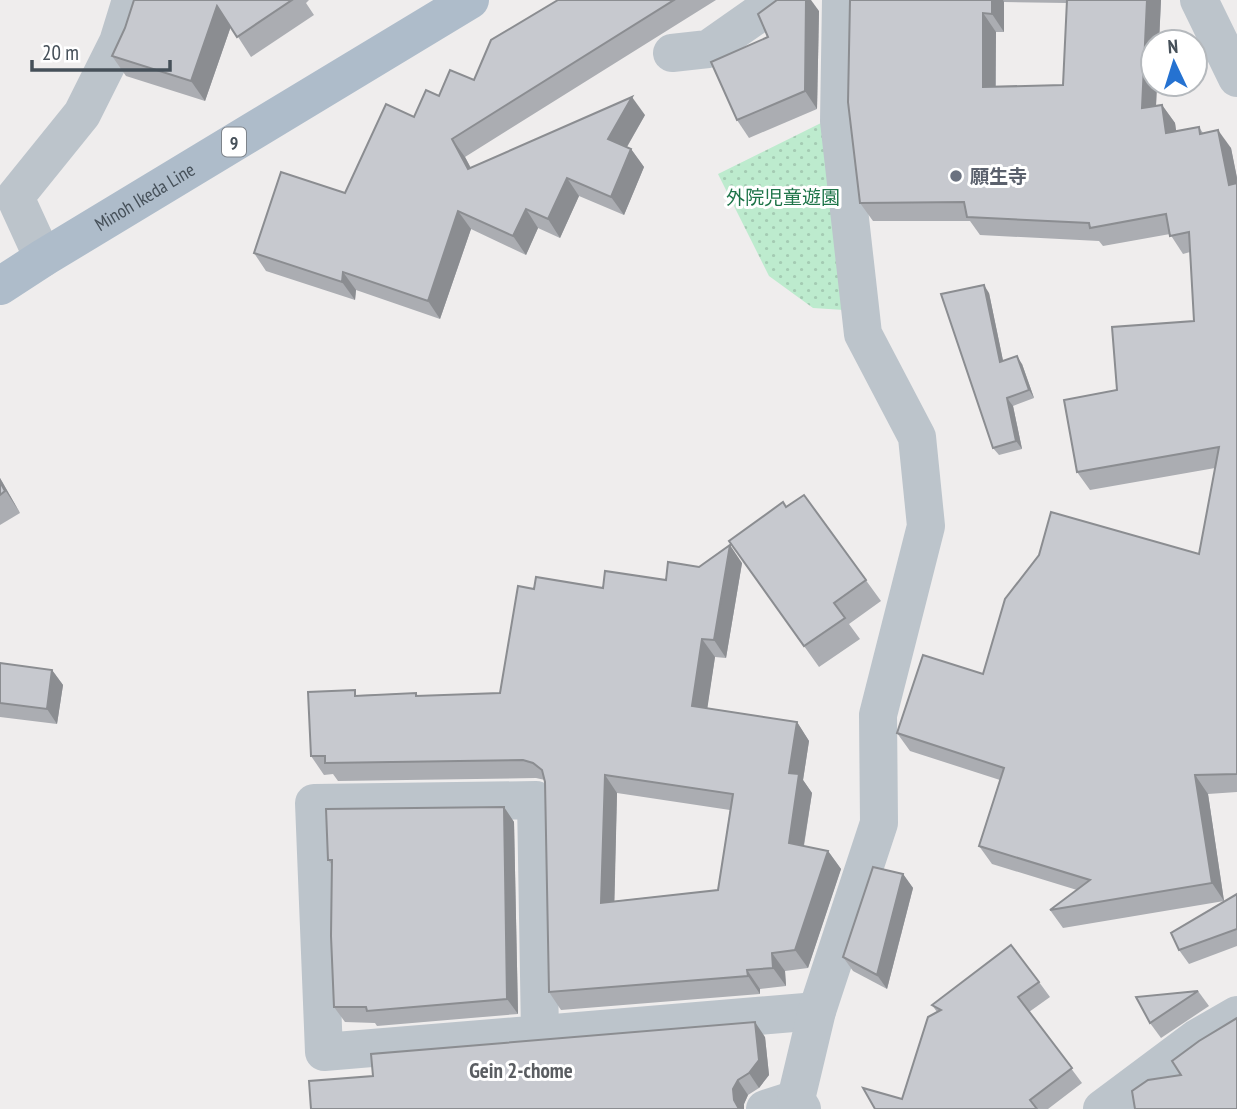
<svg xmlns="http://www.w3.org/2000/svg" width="1237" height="1109" font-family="'PT Sans Narrow','Noto Sans JP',sans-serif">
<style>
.park{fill:url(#park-dots)}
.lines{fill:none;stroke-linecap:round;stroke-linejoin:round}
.minor{stroke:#bcc4cb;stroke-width:38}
.major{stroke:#aebcca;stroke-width:38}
.wall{fill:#abadb2;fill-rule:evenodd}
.shaded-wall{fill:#8b8d91}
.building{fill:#c7c9cf;stroke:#8b8d91;stroke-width:2;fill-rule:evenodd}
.worship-dot{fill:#6b7280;stroke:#fff;stroke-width:2.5}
.labels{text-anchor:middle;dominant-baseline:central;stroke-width:6;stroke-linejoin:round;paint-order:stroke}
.shield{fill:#fff;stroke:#7e848b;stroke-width:2}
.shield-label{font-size:18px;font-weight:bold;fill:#465059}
.worship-label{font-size:19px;font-weight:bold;fill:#5b616d;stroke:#fff;text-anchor:start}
.street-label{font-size:19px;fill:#465059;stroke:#fff}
.park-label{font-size:19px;fill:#1d7448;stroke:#fff}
.neighbourhood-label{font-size:21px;font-weight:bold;fill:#5a5d61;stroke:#fff}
</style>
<defs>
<pattern id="park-dots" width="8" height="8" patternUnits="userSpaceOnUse" patternTransform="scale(1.75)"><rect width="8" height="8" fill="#bdebce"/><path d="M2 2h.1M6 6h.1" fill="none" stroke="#a4cbb3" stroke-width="1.8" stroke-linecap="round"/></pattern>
</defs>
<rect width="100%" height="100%" fill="#efeded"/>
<path class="park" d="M821,123L844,310L813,308L769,276L718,174Z"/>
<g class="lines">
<g class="minor">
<path d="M1199,0L1237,78"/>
<path d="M672,53L708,49L778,0"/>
<path d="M43,258L15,197L82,114L118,42L131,0"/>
<path d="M540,1034L536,800L314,803L324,1052L817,1011"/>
<path d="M765,1109L796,1099"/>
<path d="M802,1109L796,1099L817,1011L879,823L878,715L926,526L917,437L863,334L839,121L841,0"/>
<path d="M1102,1109L1197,1038L1237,1015"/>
</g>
<path class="major" id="s1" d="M0,286L43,258L470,0"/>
</g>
<g class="wall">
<path d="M134,0H309L306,3L314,15L251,57L231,26L205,101L126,76L112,56L125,28Z"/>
<path d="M558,0H716L465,157L471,168L645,115L627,147L631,149L644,167L624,215L579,196L560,238L538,228L526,255L471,229L440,319L356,290L355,300L266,271L254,253L345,193L414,117L439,96L474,80Z"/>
<path d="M850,0H1161L1159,42H1153V84H1157L1156,106L1162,105L1175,123L1176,131L1199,127L1203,133L1231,148L1237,178V792L1208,794L1224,901L1063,928L1050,910L1077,890L992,864L979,846L1000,780L910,751L897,733L983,674L1199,554L1215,468L1090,490L1077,472L1117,390L1194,321L1190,252L1183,254L1170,234L1103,246L1099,241L980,235L970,221H873L860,203ZM1004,2L1067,3L1063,85L996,87V32H1004Z"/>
<path d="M819,11L817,109L749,138L737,120L768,37Z"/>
<path d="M989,293L1003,361L1022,364L1034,398L1013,406L1022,449L999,455L993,448Z"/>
<path d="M0,478L20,513L0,525Z"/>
<path d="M804,495L881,601L849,624L860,639L819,667L729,541L786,507Z"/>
<path d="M742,563L726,658L715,657L707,708L797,722L809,741L803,780L812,793L804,846L828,851L841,869L808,968L785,971L786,986L760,989V994L561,1010L549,992L545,780L536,778L338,781L333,774L324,775L311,756L359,695L416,693L418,696L500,693L534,589L603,588L666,580L699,567ZM617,793L730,810L718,890L614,901Z"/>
<path d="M0,663L52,670L63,685L57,724L0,717Z"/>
<path d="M504,807L514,822L518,1014L377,1026L375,1023L345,1022L334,1007L332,865L328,860Z"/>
<path d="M903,874L913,888L887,989L853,971L843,957Z"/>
<path d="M1237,894V946L1189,964L1179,950Z"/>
<path d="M1039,982L1050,997L1029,1012L1082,1083L1048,1109H875L902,1099L937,1012L932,1005Z"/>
<path d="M1198,991L1209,1006L1161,1038L1150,1023Z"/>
<path d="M765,1037L769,1075L759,1088L748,1095L744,1104L373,1076Z"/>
</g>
<g class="shaded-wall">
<path d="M806,0H811L819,11L817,109L805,91Z"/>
<path d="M992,0H1003L1004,2V32L992,14Z"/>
<path d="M1147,0H1161L1159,42H1153V84H1157L1155,126L1142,108Z"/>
<path d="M217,6L231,26L205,101L191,81Z"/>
<path d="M983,13L996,32L995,105L983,87Z"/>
<path d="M632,97L645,115L621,157L608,139Z"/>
<path d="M1162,105L1175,123L1179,151L1166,133Z"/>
<path d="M1218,130L1231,148L1237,178V196L1229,185Z"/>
<path d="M452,139L465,157L481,188L468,169Z"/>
<path d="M631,149L644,167L624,215L611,197Z"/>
<path d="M567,178L579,196L560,238L548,219Z"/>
<path d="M526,209L538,228L526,255L513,236Z"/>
<path d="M458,211L471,229L440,319L428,301Z"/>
<path d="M343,272L356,290L355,300L342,282Z"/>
<path d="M984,285L989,293L1005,370L1000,362Z"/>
<path d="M1017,356L1022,364L1034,398L1029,390Z"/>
<path d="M1007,398L1013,406L1022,449L1016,441Z"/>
<path d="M0,478L20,513L0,482Z"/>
<path d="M730,545L742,563L726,658L714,640Z"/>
<path d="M702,639L715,657L705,724L692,706Z"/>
<path d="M52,670L63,685L57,724L47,709Z"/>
<path d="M797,722L809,741L803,780L812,793L801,862L789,843V773Z"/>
<path d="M605,775L617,793L614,921L601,903Z"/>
<path d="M1195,775L1208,794L1224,901L1212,883Z"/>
<path d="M504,807L514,822L518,1014L507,999Z"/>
<path d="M828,851L841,869L808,968L795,950Z"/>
<path d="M903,874L913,888L887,989L877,975Z"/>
<path d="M772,953L785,971L786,986L773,968Z"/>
<path d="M747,970L760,989V994L748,976Z"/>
<path d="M755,1022L765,1037L769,1075L759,1088L749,1073Z"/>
<path d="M738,1080L748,1095L744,1104V1109H739L734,1100L733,1089Z"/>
</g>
<g class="building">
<path d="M134,0H292L237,37L217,6L191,81L112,56L125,28Z"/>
<path d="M558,0H674L452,139L468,169L632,97L608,139L631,149L611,197L567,178L548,219L526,209L513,236L458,211L428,301L343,272L342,282L254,253L281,172L345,193L386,104L414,117L426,90L439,96L450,70L474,80L491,40Z"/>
<path d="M777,0H806L805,91L737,120L711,62L768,37L758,14Z"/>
<path d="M850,0H992V14L983,13V87L1063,85L1067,0H1147L1142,108L1162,105L1166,133L1199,127L1200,134L1218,130L1229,185L1237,183V774L1195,775L1212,883L1050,910L1090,880L979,846L1004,768L897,733L923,655L983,674L1005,599L1039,555L1051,512L1199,554L1219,447L1077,472L1064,400L1117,390L1112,327L1194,321L1189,232L1170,236L1166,214L1090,228L1089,223L967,217L964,202L860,203L848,102Z"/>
<path d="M984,285L1000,362L1017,356L1029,390L1007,398L1016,441L993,448L941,294Z"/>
<path d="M0,482L5,491L0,495Z"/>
<path d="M804,495L866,580L834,603L845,618L804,646L729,541L783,502L786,507Z"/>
<path d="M730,545L714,640L702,639L692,706L797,722L789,773L799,774L789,843L828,851L795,950L772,953L773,968L747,970L748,976L549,992L545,782L542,770L533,763L523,760L325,763V756H311L308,692L355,690V696L416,693V696L500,693L518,586L534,589L536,577L603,588L605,571L666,580L668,562L699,567ZM605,775L733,794L718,890L601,903Z"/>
<path d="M0,663L52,670L47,709L0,703Z"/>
<path d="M504,807L507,999L367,1011L366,1007H334L331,936L332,860H328L326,809Z"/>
<path d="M873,867L903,874L877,975L843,957Z"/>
<path d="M1237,894V929L1179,950L1171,933Z"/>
<path d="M1011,945L1039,982L1018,997L1072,1068L1030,1100L1037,1109H875L863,1088L902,1099L928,1017L941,1010L932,1005Z"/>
<path d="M1198,991L1150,1023L1136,997Z"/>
<path d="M1237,1018V1109H1135L1132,1091L1148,1080L1181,1075L1172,1061L1199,1041Z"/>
<path d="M755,1022L759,1060L749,1073L738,1080L733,1089L734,1100L739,1109H311L309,1081L373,1076L371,1054Z"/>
</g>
<circle class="worship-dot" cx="956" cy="176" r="7"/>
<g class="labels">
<rect class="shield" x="222" y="127.5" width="24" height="29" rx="5"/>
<g class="shield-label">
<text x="234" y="142">9</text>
</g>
<g class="worship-label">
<text x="970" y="176">願生寺</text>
</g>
<g class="street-label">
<text stroke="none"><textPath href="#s1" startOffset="170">Minoh Ikeda Line</textPath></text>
</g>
<g class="park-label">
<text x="783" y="197">外院児童遊園</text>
</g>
<g class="neighbourhood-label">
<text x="521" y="1070">Gein 2-chome</text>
</g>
</g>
<g transform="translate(1174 63) rotate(356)"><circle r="33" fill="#ffffff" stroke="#b5b9bd" stroke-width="2"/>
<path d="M0-5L12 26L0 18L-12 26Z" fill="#2572d1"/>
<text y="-10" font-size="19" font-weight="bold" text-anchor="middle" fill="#465059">N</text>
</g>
<path d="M32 60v10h138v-10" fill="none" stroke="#465059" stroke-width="3.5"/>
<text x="42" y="60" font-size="21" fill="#465059" stroke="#ffffff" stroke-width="5" paint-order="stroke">20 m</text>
</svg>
